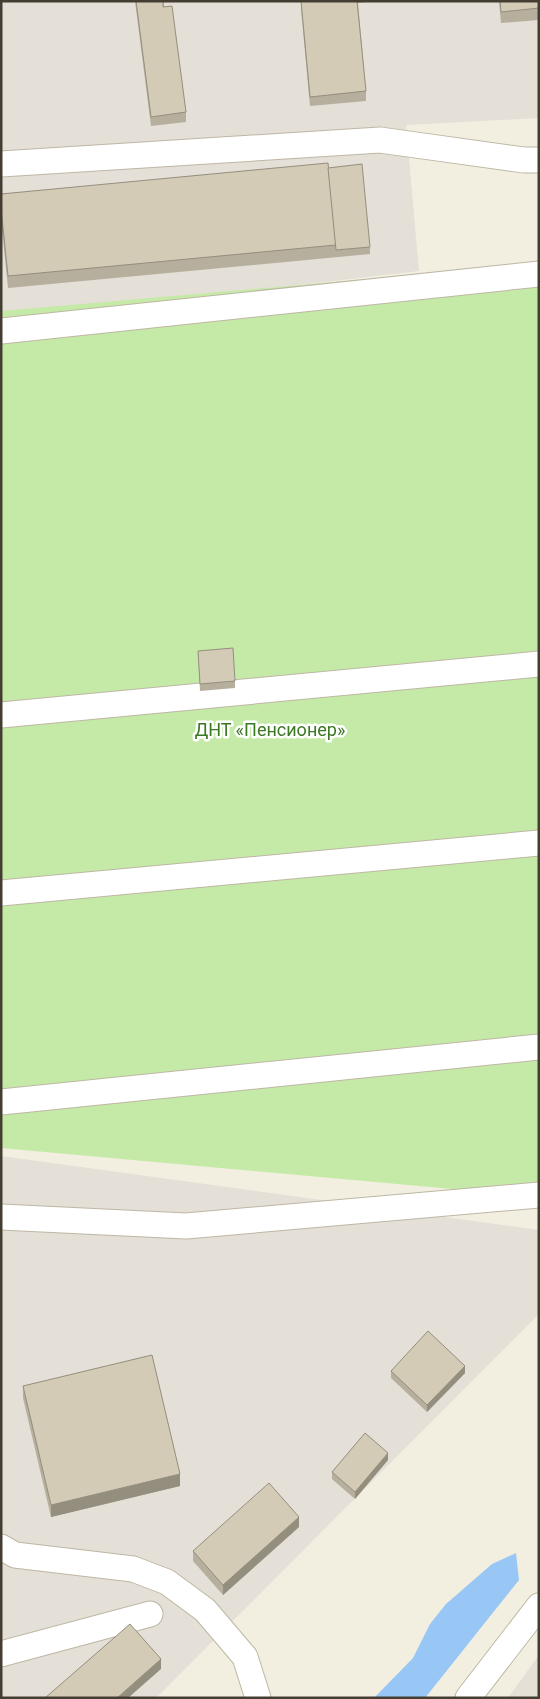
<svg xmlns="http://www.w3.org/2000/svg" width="540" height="1699" font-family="Roboto,sans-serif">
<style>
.industrial{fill:#e4dfd7}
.green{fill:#c5eaa7}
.water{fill:#98c6f5}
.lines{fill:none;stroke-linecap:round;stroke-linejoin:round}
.minor-casing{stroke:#beb7a4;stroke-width:27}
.minor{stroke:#fff;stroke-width:25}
.wall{fill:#b6af9d}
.shaded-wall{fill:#948e7f}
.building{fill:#d4cbb6;stroke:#948e7f}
.labels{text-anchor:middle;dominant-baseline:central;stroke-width:5;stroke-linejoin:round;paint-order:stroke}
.park-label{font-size:18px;fill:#3b7822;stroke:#fff}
</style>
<rect width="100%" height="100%" fill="#f2efe1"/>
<g class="industrial">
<path d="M1,1H539V118L406,125L419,271L1,320Z"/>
<path d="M1,1156L539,1230V1314L156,1698H1Z"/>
<path d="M539,1655V1698H508Z"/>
</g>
<path class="green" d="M539,264V1197L1,1148V311Z"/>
<path class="water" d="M516,1553L519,1580L425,1698H374L413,1658L430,1624L446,1604L492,1564Z"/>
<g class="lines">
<g class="minor-casing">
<g id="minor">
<path d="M1,164L380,140L524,160H539"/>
<path d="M1,331L539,274"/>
<path d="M1,715L539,664"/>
<path d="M1,893L539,843"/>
<path d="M1,1102L539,1047"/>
<path d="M1,1217L186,1226L539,1195"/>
<path d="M1,1547L15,1555L133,1569L167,1582L205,1610L245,1657L258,1698"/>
<path d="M1,1654L150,1614"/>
<path d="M468,1698L539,1606"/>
</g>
</g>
<use href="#minor" class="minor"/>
</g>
<g class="wall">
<path d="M135,1H163L186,112V122L151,126Z"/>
<path d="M301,1H374L358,3L366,91V101L310,106L301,9Z"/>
<path d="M499,1H539V20L501,23Z"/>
<path d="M328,168L370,247V254L8,288L1,219V194Z"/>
<path d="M198,651L235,681V688L200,691Z"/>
<path d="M391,1371L465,1373L427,1412L391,1378Z"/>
<path d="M23,1386L180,1486L51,1517L23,1398Z"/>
<path d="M388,1460L355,1499L332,1479V1472Z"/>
<path d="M299,1527L223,1595L193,1561V1551Z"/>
</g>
<g class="shaded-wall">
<path d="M465,1366V1373L427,1412V1405Z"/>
<path d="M388,1453V1460L355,1499V1492Z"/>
<path d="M180,1474V1486L51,1517V1505Z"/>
<path d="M299,1517V1527L223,1595V1585Z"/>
<path d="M161,1659V1669L128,1698H117Z"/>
</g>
<g class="building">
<path d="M136,1H163V7L172,6L186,112L151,117Z"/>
<path d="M301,1H357L366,91L310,97Z"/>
<path d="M500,1H539V8L501,12Z"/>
<path d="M328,163L336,245L8,276L1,208V194Z"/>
<path d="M362,164L370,247L336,250L328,168Z"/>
<path d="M233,648L235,681L200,684L198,651Z"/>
<path d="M428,1331L465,1366L427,1405L391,1371Z"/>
<path d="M152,1355L180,1474L51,1505L23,1386Z"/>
<path d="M365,1433L388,1453L355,1492L332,1472Z"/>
<path d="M269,1483L299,1517L223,1585L193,1551Z"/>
<path d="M130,1624L161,1659L117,1698H45Z"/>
</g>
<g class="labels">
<g class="park-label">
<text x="270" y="729">ДНТ «Пенсионер»</text>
</g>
</g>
<rect width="540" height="1699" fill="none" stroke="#443e32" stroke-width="5"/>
</svg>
